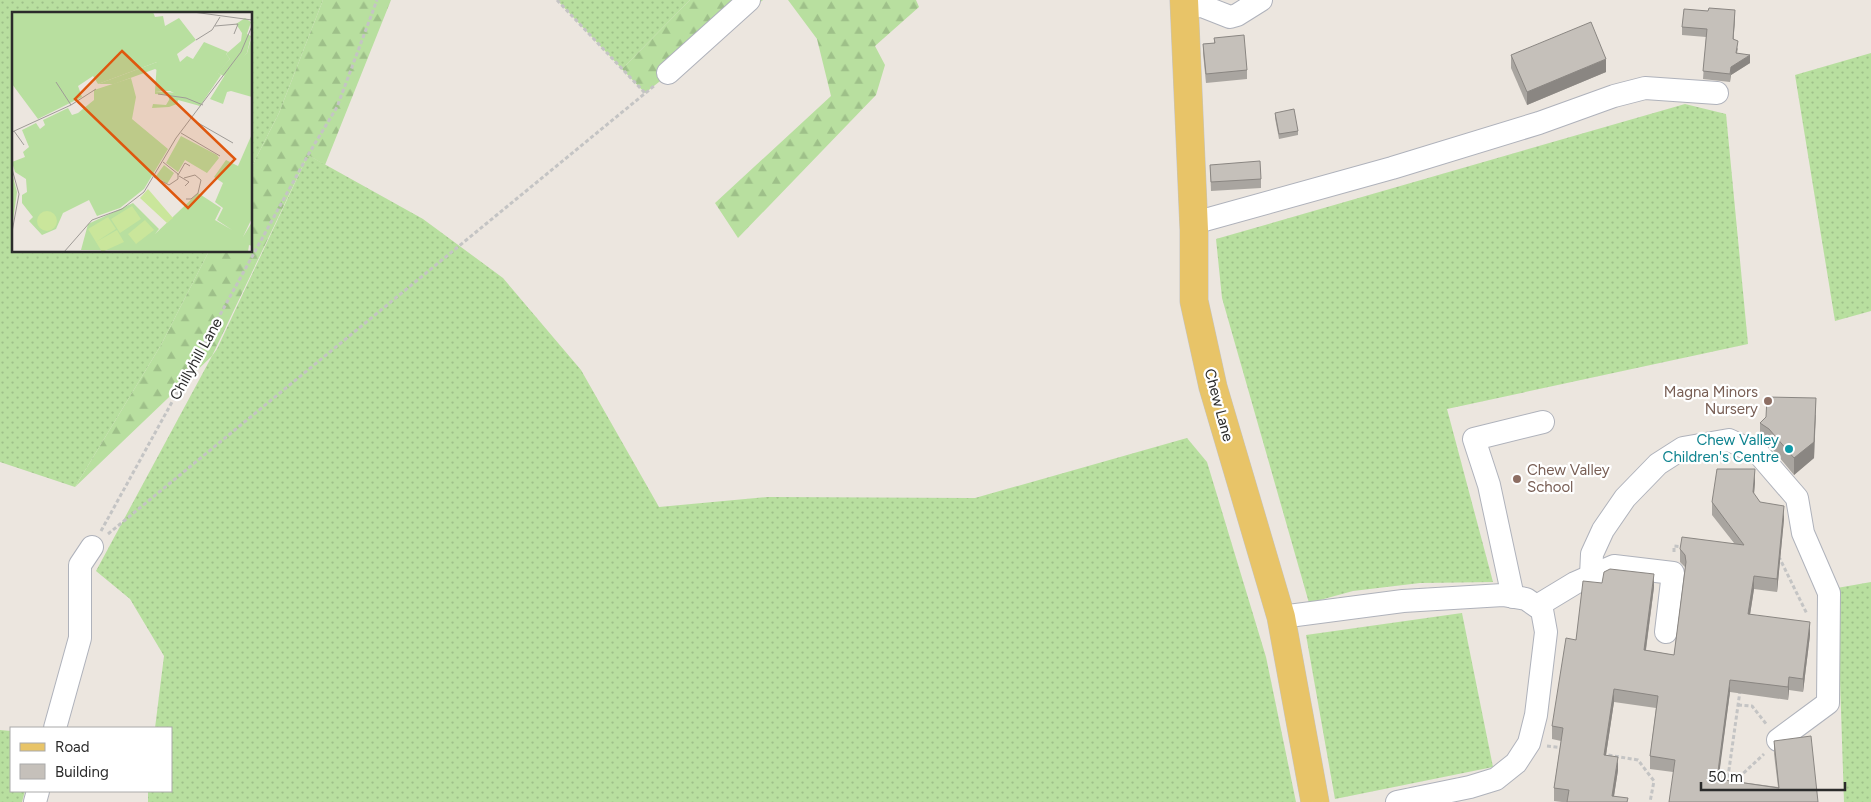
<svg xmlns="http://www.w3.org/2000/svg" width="1871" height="802" font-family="Figtree,sans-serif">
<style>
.grass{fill:url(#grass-dots)}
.forest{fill:url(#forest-firs)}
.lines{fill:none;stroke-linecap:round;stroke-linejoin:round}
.minor-casing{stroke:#afb2bb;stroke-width:24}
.major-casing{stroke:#c4c4c4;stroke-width:29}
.path{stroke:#c4c4c4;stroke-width:3;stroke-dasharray:4 2.5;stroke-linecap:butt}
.minor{stroke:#fff;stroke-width:22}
.major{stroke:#e8c468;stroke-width:28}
.wall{fill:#a9a5a0}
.shaded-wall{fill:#8a8682}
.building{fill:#c5c0ba;stroke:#8a8682}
.education-dot{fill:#8d6e63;stroke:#fff;stroke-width:2}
.culture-dot{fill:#0f9aa8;stroke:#fff;stroke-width:2}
.labels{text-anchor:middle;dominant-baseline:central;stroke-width:4.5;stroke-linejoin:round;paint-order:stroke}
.street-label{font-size:15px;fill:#2b2b2b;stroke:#fff}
.education-label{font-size:15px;fill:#785e54;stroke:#fff;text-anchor:end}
.culture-label{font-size:15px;fill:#0d838f;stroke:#fff;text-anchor:end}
.inset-road{fill:none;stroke:#9f9b97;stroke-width:1}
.view{fill:#df570e;fill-opacity:0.15;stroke:#df570e;stroke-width:2.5}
.inset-edge{fill:none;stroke:#2b2b2b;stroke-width:2.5}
</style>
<defs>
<pattern id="grass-dots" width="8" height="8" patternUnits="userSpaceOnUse" patternTransform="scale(1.25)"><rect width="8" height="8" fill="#b8df9f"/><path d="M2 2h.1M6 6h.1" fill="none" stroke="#9ec089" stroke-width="1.8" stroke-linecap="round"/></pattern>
<pattern id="forest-firs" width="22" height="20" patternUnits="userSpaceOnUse" patternTransform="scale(1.25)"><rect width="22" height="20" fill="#b8df9f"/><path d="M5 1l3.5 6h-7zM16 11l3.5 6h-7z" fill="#9ec089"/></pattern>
</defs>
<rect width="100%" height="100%" fill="#ece6df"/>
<g class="grass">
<path d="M0,0H323L279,113L251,168V14H14V251H209L161,345L75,487L0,462Z"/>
<path d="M557,0H690L622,69Z"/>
<path d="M1871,53V311L1835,321L1795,75Z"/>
<path d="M1685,104L1726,114L1748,344L1447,409L1493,582L1420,583L1353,591L1309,603L1222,298L1216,239Z"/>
<path d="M308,155L423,219L503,278L581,370L659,507L768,497L975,498L1187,438L1207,462L1266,657L1296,802H148V791H171V728H155L164,656L130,599L96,571L212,356L217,349Z"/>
<path d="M1871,582V802H1844L1837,588Z"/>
<path d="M1462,613L1493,767L1335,799L1306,635Z"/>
<path d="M0,730L11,731V791H25L22,802H0Z"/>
</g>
<g class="forest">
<path d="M323,0H391L325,165L308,155L212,356L75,487L161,345L209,251H251V168L279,113Z"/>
<path d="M690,0H763L645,93L622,69Z"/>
<path d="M788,0H916L919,7L875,46L885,65L876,95L738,238L715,203L831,96L817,39Z"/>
</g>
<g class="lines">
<g class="minor-casing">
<g id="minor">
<path d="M1184,7L1202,6L1230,17L1237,15L1261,0"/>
<path d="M668,73L749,0"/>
<path d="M1194,223L1392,168L1539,123L1614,96L1645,88L1717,93"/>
<path d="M1591,576L1592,554L1603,530L1625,498L1658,464L1683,448L1729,440L1759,454L1797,498L1803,533L1829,593L1828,703L1778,740"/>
<path d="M1513,597L1489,485L1474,439L1543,422"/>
<path d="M1537,606L1575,583L1614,566L1673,573L1666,632"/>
<path d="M1281,617L1403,601L1503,595L1526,599L1542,610L1546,632L1536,715L1529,743L1516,763L1496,779L1470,787L1397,802"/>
<path d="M55,728L80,638V565L92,547"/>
<path d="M35,802L38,791"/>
</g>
</g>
<g class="major-casing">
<path id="major" d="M1184,0L1194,230V301L1213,387L1281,617L1315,802"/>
</g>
<g class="path">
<path d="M557,0L645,93"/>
<path d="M101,531L308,155L337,107L377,0"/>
<path d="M108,534L654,86"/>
<path d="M1674,552V546L1684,547"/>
<path d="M1777,559H1780L1807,614"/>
<path d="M1738,705L1752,706L1767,725"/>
<path d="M1547,746L1564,748"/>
<path d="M1602,754L1638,760L1654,781L1650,802"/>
<path d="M1734,782L1764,754"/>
<path d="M1727,784L1740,691"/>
</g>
<use href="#minor" class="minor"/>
<use href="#major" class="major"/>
</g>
<g class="wall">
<path d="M1735,18L1733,40L1738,49L1737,53L1750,63L1731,75L1730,82L1703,79L1706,37L1682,35V27Z"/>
<path d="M1214,38L1247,70V79L1206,83L1203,53V44L1214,43Z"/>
<path d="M1511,55L1606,72L1527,105L1511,68Z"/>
<path d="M1275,113L1298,131V135L1279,139L1275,118Z"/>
<path d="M1210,165L1261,179V188L1211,191Z"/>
<path d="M1816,415L1814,458L1794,475L1769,445L1760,440V423Z"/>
<path d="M1755,482L1754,494L1760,502L1784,519L1777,592L1754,589L1750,615L1810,635L1803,692L1789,690L1788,700L1730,692L1718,779L1778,787L1774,754V741L1818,802L1673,772L1650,769V756L1656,708L1614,702L1606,755L1618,770L1614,796L1628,802H1562L1554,801V788L1561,741L1552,739V726L1576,640L1602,583L1654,587L1646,650L1674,655L1685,569V567L1680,562V549L1734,543L1712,515V502Z"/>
</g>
<g class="shaded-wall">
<path d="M1735,10V18L1733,47V39Z"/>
<path d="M1750,55V63L1731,75L1730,82L1731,67Z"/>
<path d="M1606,59V72L1527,105V92Z"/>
<path d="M1816,398L1814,458L1794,475V458Z"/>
<path d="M1755,469V482L1753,505V492Z"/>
<path d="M1784,506V519L1777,592V579Z"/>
<path d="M1654,574V587L1644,663V650Z"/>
<path d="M1754,576V589L1748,627V614Z"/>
<path d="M1810,622V635L1803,692V679Z"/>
<path d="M1789,677V690L1788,700V687Z"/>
<path d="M1730,680V692L1717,791V779Z"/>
<path d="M1614,689V702L1604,768V755Z"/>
<path d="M1618,757V770L1613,802L1612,796Z"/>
</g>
<g class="building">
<path d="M1709,8L1735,10L1733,39L1738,41L1736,53L1750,55L1731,67L1730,74L1703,71L1707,29L1682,27L1684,9L1708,11Z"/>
<path d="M1591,22L1606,59L1527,92L1511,55Z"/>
<path d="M1244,35L1247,70L1206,74L1203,44L1215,43L1214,38Z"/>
<path d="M1294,109L1298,131L1279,134L1275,113Z"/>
<path d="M1260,161L1261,179L1211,182L1210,165Z"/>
<path d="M1767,397L1816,398L1814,442L1794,458L1769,429L1760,423L1766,417Z"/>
<path d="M1717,469H1755L1753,492L1760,502L1784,506L1777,579L1754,576L1748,614L1810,622L1803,679L1789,677L1788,687L1730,680L1717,779L1779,788L1774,741L1811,736L1818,802H1669L1675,760L1650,756L1658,696L1614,689L1604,755L1618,757L1612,796L1628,798L1627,802H1567L1569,790L1554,788L1563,728L1552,726L1566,638L1576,640L1583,581L1602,583L1604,572L1610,569L1654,574L1644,650L1674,655L1686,562L1685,555L1680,549L1682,537L1744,545L1712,502Z"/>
</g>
<g class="education-dot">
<circle cx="1768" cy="401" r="5"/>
<circle cx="1517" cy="479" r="5"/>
</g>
<circle class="culture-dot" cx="1789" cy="449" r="5"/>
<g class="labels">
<g class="street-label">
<text transform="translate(196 359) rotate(-61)">Chillyhill Lane</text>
<text transform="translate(1219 405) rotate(75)">Chew Lane</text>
</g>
<g class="education-label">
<text x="1758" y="392">Magna Minors<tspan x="1758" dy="17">Nursery</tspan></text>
<text x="1527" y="470" text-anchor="start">Chew Valley<tspan x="1527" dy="17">School</tspan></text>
</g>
<g class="culture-label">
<text x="1779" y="440">Chew Valley<tspan x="1779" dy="17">Children's Centre</tspan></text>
</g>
</g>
<g transform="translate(12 12)">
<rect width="240" height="240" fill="#ece6df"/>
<path d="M0,0H141L143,5L151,4L153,14L167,6L184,28L165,42L168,50L175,44L181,47L192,30L216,40L214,42L218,47L206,61L209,63L188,94L158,79H143L145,50L86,72L81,64L66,74L70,85L26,107L0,72ZM240,24V85L219,79L215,80L211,92L198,87L218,55L235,41ZM119,66L124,85L120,107L156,137L132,177L108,196L85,204L77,188L51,201L44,217L30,223L17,209L21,205L10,191V183L15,180L14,167L3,160L0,150L13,145L11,140L17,135L10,118L24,111L28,117L33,113L31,108L56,96L60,103L66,101L82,88V78ZM240,122V206L231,225L240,210V234L237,233L236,240L69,238L76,212L121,191L147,217L143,222L186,181L209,196L203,208L220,218L205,208L211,196L203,190L211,171L202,165L214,148L226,154ZM169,124L205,143L207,146L195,161L173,148L166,160L154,151ZM152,153L162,161L155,172L144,164ZM0,161L5,180L0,216Z" fill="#b8df9f"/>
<path d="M233,6L239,10L235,22L239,24L235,41L212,64L205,61L218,47L214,42L229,29L230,21L224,12ZM145,50L147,59L143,57L102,72H86ZM143,79L176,82L191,88L188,94L166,88L165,92L157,95L140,96L141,92L154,93L157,88V83L143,82Z" fill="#b8df9f"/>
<path d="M136,177L161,206L155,211L128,186ZM120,194L129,207L108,221L99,207ZM25 209a10 10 0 1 1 20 0a10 10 0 1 1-20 0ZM96,205L104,217L84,230L76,217ZM133,208L142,218L124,232L116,222ZM105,218L112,230L90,240L84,230Z" fill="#cae69b"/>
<path class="inset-road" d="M181,0L240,8M203,14L226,12L222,22M184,28L200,18L208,5M44,70L59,93M146,82L174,86L191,93M181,108L221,131M2,119L12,133M0,120L59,93L84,77M169,121L208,144M0,157L7,182L0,220M166,163L173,151L178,154M167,164L177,170L173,174M142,165L157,173L166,167V162L151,150M172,166L183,163L189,168L186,181L179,187H174M52,240L80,208L110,197L132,180L164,126L229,40L240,14"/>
<path class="view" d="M110,39L223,147L176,196L63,87Z"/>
<rect width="240" height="240" class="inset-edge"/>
</g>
<rect x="10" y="727" width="162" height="65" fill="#ffffff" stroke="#aaaaaa"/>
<rect x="20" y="743" width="25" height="8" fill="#e8c468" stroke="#aaaaaa"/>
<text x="55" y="752" font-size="15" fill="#2b2b2b">Road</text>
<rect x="20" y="764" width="25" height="15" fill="#c5c0ba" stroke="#aaaaaa"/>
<text x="55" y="777" font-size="15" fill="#2b2b2b">Building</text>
<path d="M1701 782v8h144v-8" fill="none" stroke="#2b2b2b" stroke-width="2.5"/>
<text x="1708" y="782" font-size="15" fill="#2b2b2b" stroke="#ffffff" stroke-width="4" paint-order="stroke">50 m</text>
</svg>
